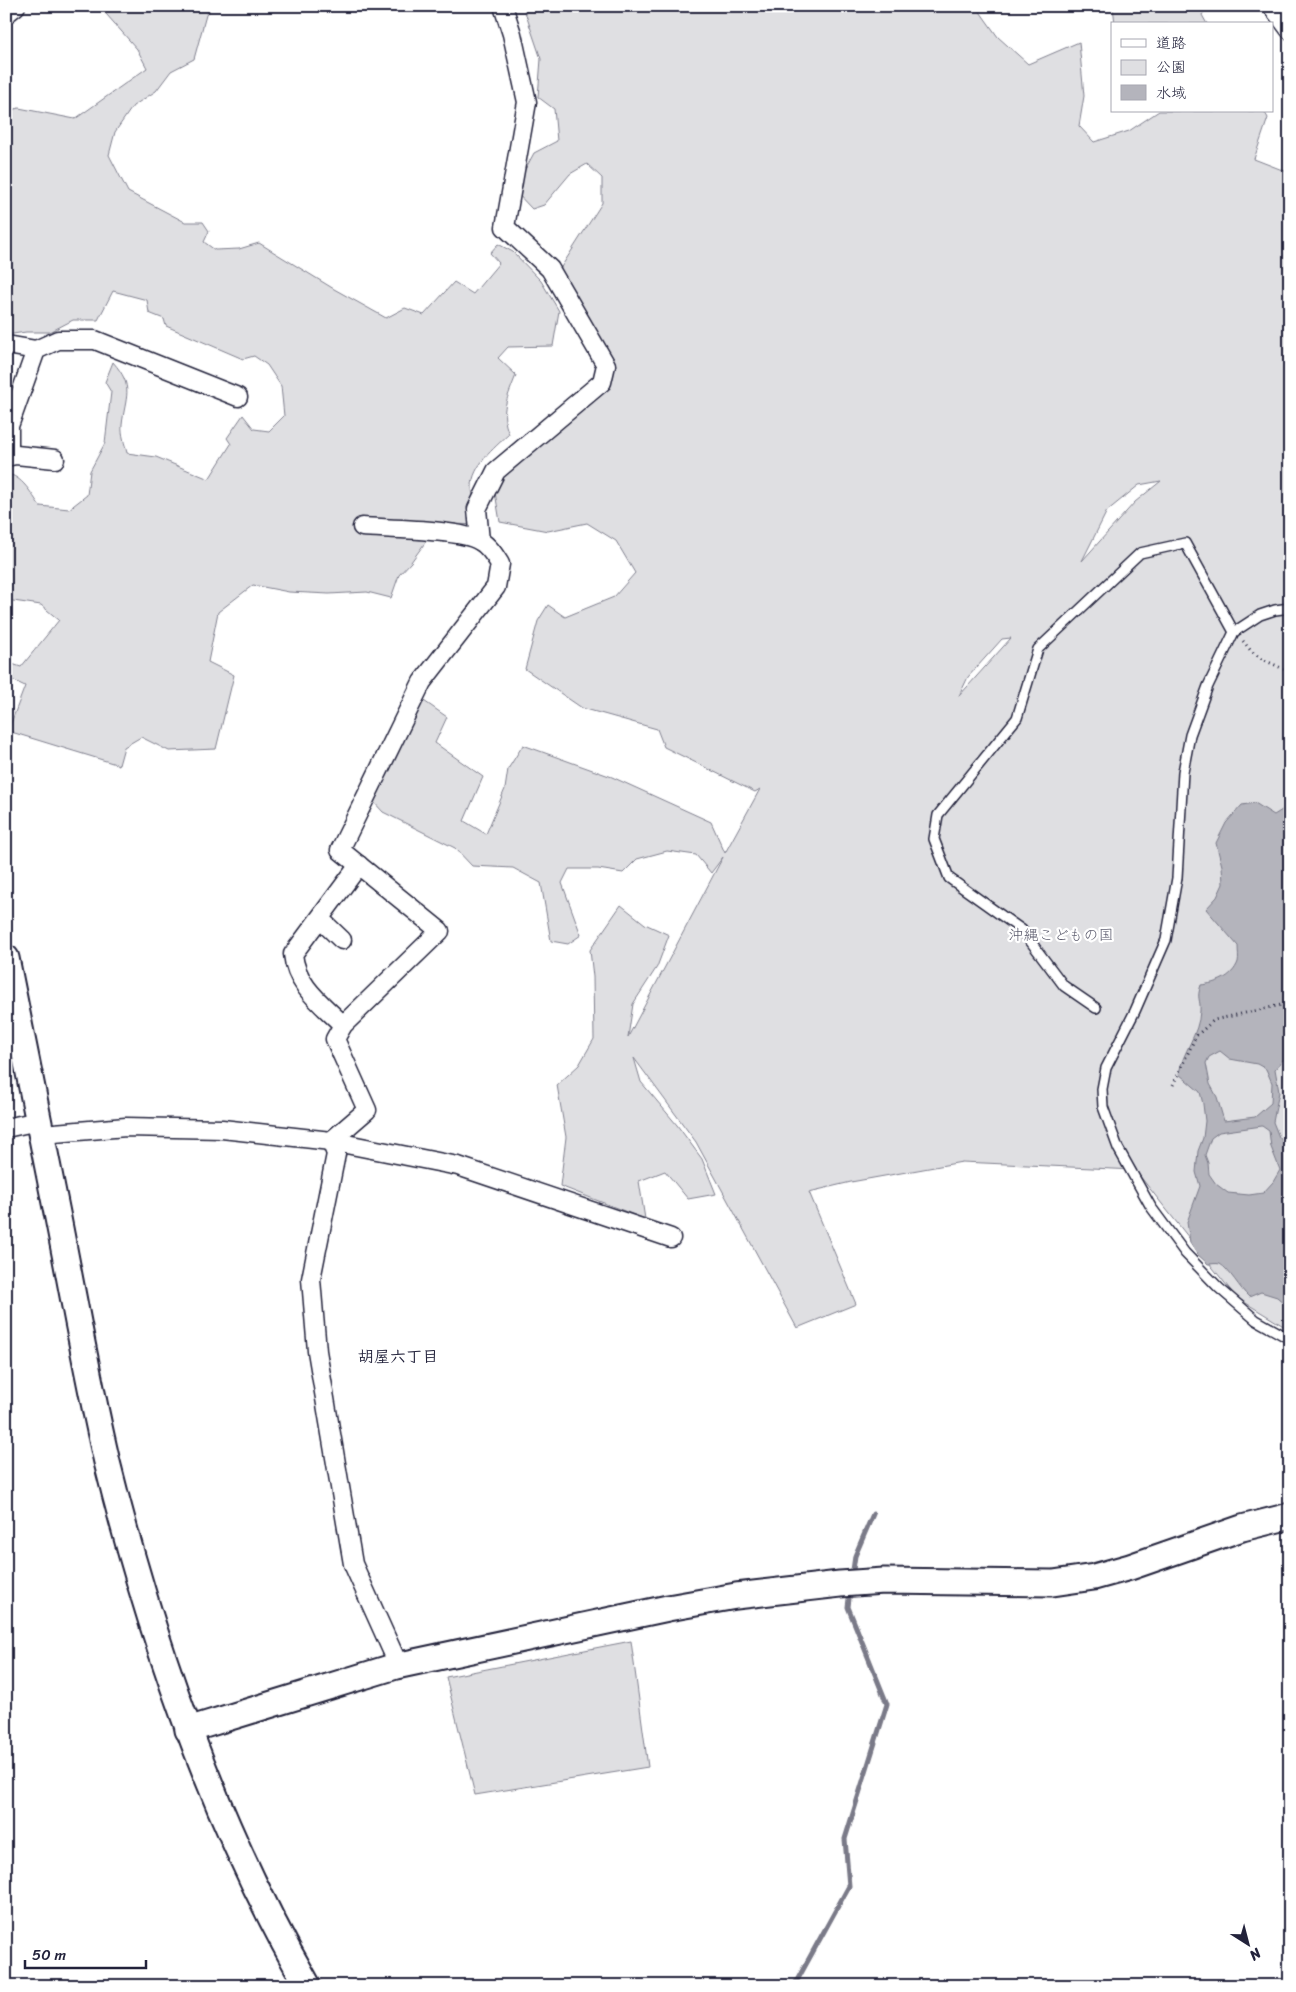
<svg xmlns="http://www.w3.org/2000/svg" width="1296" height="1992" font-family="Sriracha,'Klee One',sans-serif">
<style>
.green{fill:#dfdfe2;stroke:#80808e;fill-rule:evenodd}
.water{fill:#b4b4bc;stroke:#7a7a88;fill-rule:evenodd}
.lines{fill:none;stroke-linecap:round;stroke-linejoin:round}
.stream{stroke:#7a7a88;stroke-width:5}
.lane-casing{stroke:#22223b;stroke-width:12}
.street-casing{stroke:#22223b;stroke-width:21}
.secondary-casing{stroke:#22223b;stroke-width:29}
.path{stroke:#22223b;stroke-width:3;stroke-dasharray:1 4;stroke-linecap:butt}
.lane{stroke:#fff;stroke-width:9}
.street{stroke:#fff;stroke-width:18}
.secondary{stroke:#fff;stroke-width:25}
.labels{text-anchor:middle;dominant-baseline:central;stroke-width:4.5;stroke-linejoin:round;paint-order:stroke}
.park-label{font-size:15px;fill:#5b5b6d;stroke:#fff}
.neighbourhood-label{font-size:16px;font-weight:bold;fill:#22223b;stroke:#fff}
</style>
<rect width="100%" height="100%" fill="#fff"/>
<filter id="ink" filterUnits="userSpaceOnUse"><feTurbulence type="fractalNoise" baseFrequency=".02" numOctaves="2"/><feDisplacementMap in="SourceGraphic" scale="10" xChannelSelector="R" yChannelSelector="G"/><feConvolveMatrix kernelMatrix="1 2 1 2 8 2 1 2 1" color-interpolation-filters="sRGB"/></filter>
<g filter="url(#ink)">
<g class="green">
<path d="M99,6H213L206,15L194,59L171,71L156,91L133,106L115,132L109,155L128,192L185,222H203L209,231L204,242L215,250L239,249L259,243L334,289L386,318L405,308L424,315L454,282L473,294L499,263L490,253L498,244L513,252L541,281L559,311L553,346L508,347L498,358L516,375C508,397 499,411 509,434C494,448 472,466 472,487C472,499 479,513 482,525L356,521L358,532L427,540L411,562L399,575L391,598L367,592L329,594L289,592L253,585L218,612L208,662L234,675L216,749L169,751L141,737L124,747L119,765L8,731L25,686L6,677V662L21,667L59,620L41,605L6,600V474C22,475 32,495 40,506L69,509L87,495L90,471L105,443L111,392L105,382L113,362C135,387 125,397 122,425C121,434 125,444 127,453L156,457L209,479L231,444L227,438L243,415L254,429L269,431L284,416L281,386L267,365L254,356L243,359L166,326L164,319L149,313L147,300L113,291L98,320H73L50,332H26L6,335V282L8,278L6,277V111L19,108L75,119L147,68L137,49Z"/>
<path d="M523,6H976L998,37L1028,64L1079,42L1084,96L1079,126L1094,142L1129,131L1159,111H1264L1268,118L1254,159L1290,173V1330L1236,1297L1135,1170L962,1162L851,1182L809,1192L856,1304L797,1328L696,1142L634,1058L641,1082L677,1125L702,1159L716,1194L688,1199L665,1171L639,1181L645,1219L560,1186L566,1137L557,1085L579,1065L594,1039L593,977L590,950L621,905L645,924L669,935L657,967L633,1004L628,1037L723,857L711,873L696,855L667,851L637,859L623,873L598,869H569L562,883L581,935L568,944L551,941L541,883L513,868L472,866L455,848L383,812L371,799L421,699L447,717L435,743L483,777L464,821L486,834L505,789L508,769L523,745L612,777L711,822L725,853L760,789L755,792L664,747L657,729L582,708L525,669L538,621L548,605L565,617L614,597L635,573L616,541L587,523L548,531L500,522L492,474L613,366L558,272L602,203V178L587,164L570,174L544,205L532,209L514,190L534,153L557,141L554,109L538,97L541,59ZM1161,481L1135,502L1082,561L1107,511L1139,485ZM1011,638L959,696L968,677L1002,639Z"/>
<path d="M1113,6H1207L1202,15L1207,24H1115Z"/>
<path d="M631,1641L648,1767L475,1795L446,1677Z"/>
</g>
<path class="water" d="M1255,803L1274,815L1290,805V1056L1283,1060L1275,1069L1279,1092L1273,1122L1279,1137L1290,1150V1303L1286,1305L1277,1297L1261,1292L1249,1297C1240,1289 1229,1269 1220,1264C1216,1263 1212,1264 1208,1264L1197,1254L1190,1243L1187,1222L1200,1186L1196,1172L1198,1151L1203,1138L1205,1121L1203,1104L1200,1092L1179,1074C1182,1052 1199,1035 1200,1011C1201,999 1196,999 1201,985C1216,983 1232,978 1238,962C1239,958 1238,951 1238,946L1206,909L1217,897L1223,884L1222,866L1216,843L1226,823L1242,805ZM1220,1051L1230,1059L1257,1064L1266,1069L1272,1083L1271,1103L1255,1117L1224,1121L1217,1097L1210,1084L1206,1063L1209,1057ZM1262,1126L1269,1131L1271,1147L1280,1170L1273,1182L1263,1193L1249,1195L1228,1193L1216,1184L1209,1174L1208,1163L1205,1155L1211,1138L1219,1132Z"/>
<g class="lines">
<g class="stream">
<path d="M852,1577L855,1556L873,1514"/>
<path d="M794,1986L849,1886L845,1839L887,1704L848,1607L850,1590"/>
</g>
<g class="lane-casing">
<g id="lane">
<path d="M1290,608L1275,610L1260,615L1234,632L1208,686L1190,735L1183,772L1177,878L1166,940L1135,1011L1106,1068L1102,1089L1103,1107L1118,1148L1151,1207L1185,1253L1219,1288L1256,1320L1290,1339"/>
<path d="M1096,1008L1064,986L1022,930L949,878L934,839L938,815L1017,718L1038,649L1140,553L1185,543L1234,632"/>
</g>
</g>
<g class="street-casing">
<g id="street">
<path d="M1272,6L1290,30"/>
<path d="M6,14L16,6"/>
<path d="M7,345L36,350"/>
<path d="M9,456V426L36,350L58,340H95L238,397"/>
<path d="M6,457L16,455L55,459"/>
<path d="M480,541L477,509L496,471L602,382L606,365L550,269L505,227L527,102L512,34L503,6"/>
<path d="M320,919L342,940"/>
<path d="M343,1025C322,1004 296,986 293,954L359,865"/>
<path d="M6,1128L38,1121"/>
<path d="M42,1134L126,1127L222,1129L331,1141L458,1166L671,1238"/>
<path d="M331,1141L367,1110L335,1039L343,1025L440,931L340,850L422,682L496,587L500,564C495,556 489,546 480,541C460,529 388,529 362,527"/>
<path d="M331,1141L336,1154L311,1279L317,1351L353,1564L394,1655L396,1666"/>
</g>
</g>
<g class="secondary-casing">
<g id="secondary">
<path d="M6,958C23,1045 41,1131 58,1218C74,1299 88,1381 107,1462C152,1644 214,1823 308,1986"/>
<path d="M188,1730L396,1666L668,1608L736,1596L840,1584L884,1581L1053,1583L1094,1577L1130,1567L1242,1528L1290,1516"/>
</g>
</g>
<g class="path">
<path d="M1243,641L1251,651L1262,659L1290,672"/>
<path d="M1173,1085L1196,1036L1214,1020L1290,1003"/>
</g>
<use href="#lane" class="lane"/>
<use href="#street" class="street"/>
<use href="#secondary" class="secondary"/>
</g>
</g>
<g class="labels">
<g class="park-label">
<text x="1061" y="935">沖縄こどもの国</text>
</g>
<g class="neighbourhood-label">
<text x="398" y="1356">胡屋六丁目</text>
</g>
</g>
<rect width="1296" height="1992" fill="none" stroke="#fff" stroke-width="25"/>
<rect x="12" y="12" width="1271" height="1967" fill="none" stroke="#22223b" stroke-width="2" filter="url(#ink)"/>
<rect x="1111" y="22" width="162" height="90" fill="#ffffff" stroke="#a7a7b1"/>
<rect x="1121" y="39" width="25" height="8" fill="#ffffff" stroke="#a7a7b1"/>
<text x="1156" y="48" font-size="15" fill="#22223b">道路</text>
<rect x="1121" y="60" width="25" height="15" fill="#dfdfe2" stroke="#a7a7b1"/>
<text x="1156" y="72" font-size="15" fill="#22223b">公園</text>
<rect x="1121" y="85" width="25" height="15" fill="#b4b4bc" stroke="#a7a7b1"/>
<text x="1156" y="98" font-size="15" fill="#22223b">水域</text>
<g transform="translate(1248 1944) rotate(144)" stroke="#ffffff" stroke-width="4" paint-order="stroke">
<path d="M0-4L9 19L0 12L-9 19Z" fill="#22223b"/>
<text y="-8" font-size="14" font-weight="bold" text-anchor="middle" fill="#22223b">N</text>
</g>
<path d="M25 1960v8h121v-8" fill="none" stroke="#22223b" stroke-width="2.5"/>
<text x="32" y="1960" font-size="15" fill="#22223b" stroke="#ffffff" stroke-width="4" paint-order="stroke">50 m</text>
</svg>
